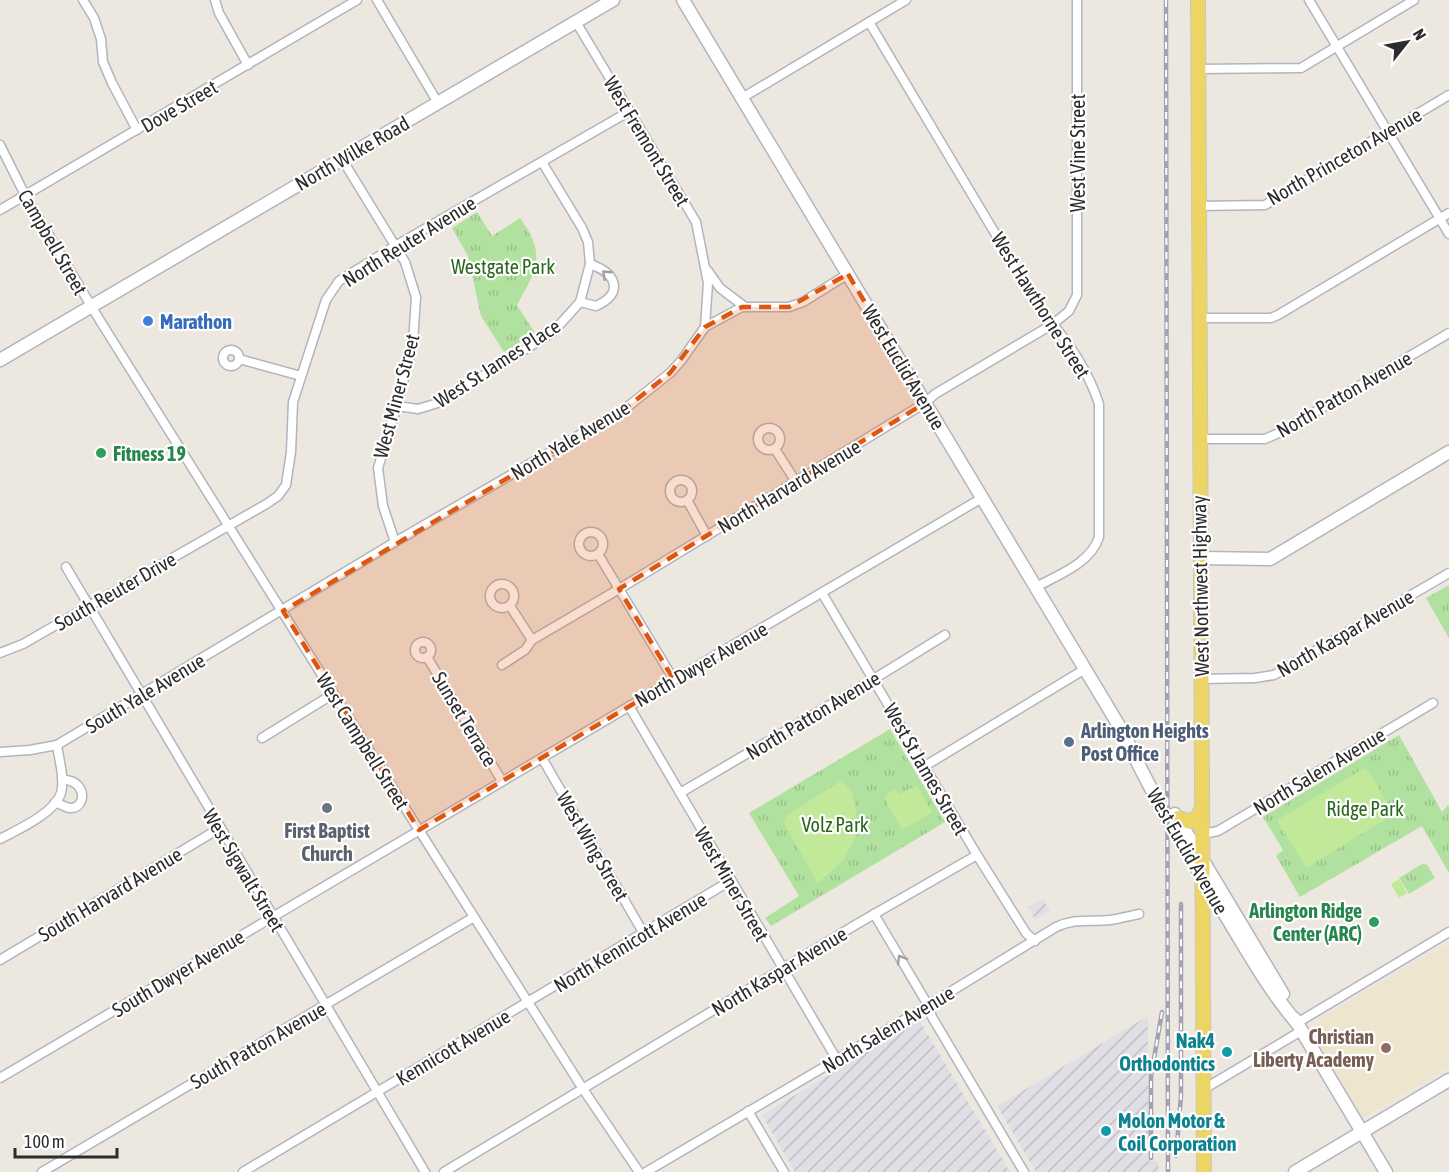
<svg xmlns="http://www.w3.org/2000/svg" width="1449" height="1172" font-family="'Asap Condensed',sans-serif">
<style>
.industrial{fill:url(#industrial-furrows)}
.education{fill:#eee5cf}
.grass{fill:url(#grass-tufts)}
.pitch{fill:#c2e89a}
.lines{fill:none;stroke-linecap:round;stroke-linejoin:round}
.street-casing{stroke:#b2b4bf;stroke-width:11}
.secondary-casing{stroke:#b2b4bf;stroke-width:15}
.primary-casing{stroke:#c8c8c8;stroke-width:16}
.street{stroke:#fff;stroke-width:8}
.secondary{stroke:#fff;stroke-width:12}
.primary{stroke:#ecd465;stroke-width:14}
.rail-casing{stroke:#a1a3b5;stroke-width:4.5}
.rail{stroke:#fff;stroke-width:2;stroke-dasharray:7;stroke-linecap:butt}
.oneway{stroke:#a0a0a0}
.marked{fill:#df570e;fill-opacity:0.2;stroke:#df570e;stroke-width:4.5;stroke-dasharray:12 8;stroke-linejoin:round}
.shop-dot{fill:#3f7fe0;stroke:#fff;stroke-width:2}
.leisure-dot{fill:#2e9e5b;stroke:#fff;stroke-width:2}
.service-dot{fill:#5c6f8a;stroke:#fff;stroke-width:2}
.worship-dot{fill:#6b7280;stroke:#fff;stroke-width:2}
.education-dot{fill:#8d6e63;stroke:#fff;stroke-width:2}
.culture-dot{fill:#0f9aa8;stroke:#fff;stroke-width:2}
.labels{text-anchor:middle;dominant-baseline:central;stroke-width:4.5;stroke-linejoin:round;paint-order:stroke}
.street-label{font-size:20px;fill:#2c2c2c;stroke:#fff}
.park-label{font-size:20px;fill:#29671d;stroke:#fff}
.shop-label{font-size:20px;font-weight:bold;fill:#366cbe;stroke:#fff;text-anchor:start}
.leisure-label{font-size:20px;font-weight:bold;fill:#27864d;stroke:#fff;text-anchor:start}
.service-label{font-size:20px;font-weight:bold;fill:#4e5e75;stroke:#fff;text-anchor:start}
.worship-label{font-size:20px;font-weight:bold;fill:#5b616d;stroke:#fff}
.education-label{font-size:20px;font-weight:bold;fill:#785e54;stroke:#fff;text-anchor:end}
.culture-label{font-size:20px;font-weight:bold;fill:#0d838f;stroke:#fff;text-anchor:end}
</style>
<defs>
<pattern id="industrial-furrows" width="10" height="10" patternUnits="userSpaceOnUse" patternTransform="scale(1.5)"><rect width="10" height="10" fill="#e1dfe6"/><path d="M-1 1l2-2M0 10L10 0M9 11l2-2" fill="none" stroke="#c1c0c5"/></pattern>
<pattern id="grass-tufts" width="24" height="20" patternUnits="userSpaceOnUse" patternTransform="scale(1.5)"><rect width="24" height="20" fill="#b1e19e"/><path d="M3 7l-1-3M5 7V3M7 7l1-3M15 17l-1-3M17 17v-4M19 17l1-3" fill="none" stroke="#98c188"/></pattern>
</defs>
<rect width="100%" height="100%" fill="#ede8df"/>
<g class="industrial">
<path d="M1043,899L1050,911L1035,920L1028,907Z"/>
<path d="M1148,1016L1149,1161H1158L1159,1172H1036L997,1106Z"/>
<path d="M919,1020L1010,1172H795L762,1115Z"/>
</g>
<path class="education" d="M1449,943V1067L1363,1118L1311,1029L1320,1023L1321,1018Z"/>
<g class="grass">
<path d="M477,212L492,236L520,218C547,255 537,269 517,305L535,333L504,352L481,316L468,256L452,228Z"/>
<path d="M1449,585V638L1426,598Z"/>
<path d="M890,729L945,822L771,926L765,918L799,896L749,813Z"/>
<path d="M1399,735L1442,812L1448,805L1449,807V873L1422,826L1300,897L1276,856L1283,850L1263,817Z"/>
<path d="M1422,864L1427,865L1435,878L1409,894L1399,878Z"/>
</g>
<g class="pitch">
<path d="M1366,767L1394,814L1306,868L1277,820Z"/>
<path d="M842,780L853,794L856,813L855,837L844,860L818,883L784,824L786,816Z"/>
<path d="M917,785L932,812L902,830L886,802L885,797L891,790H896L900,794Z"/>
<path d="M1399,879L1407,893L1399,898L1391,884Z"/>
</g>
<g class="lines">
<g class="street-casing">
<g id="street">
<path d="M83,0L94,18L101,39L103,62L112,83L137,130"/>
<path d="M215,0L219,13L248,65"/>
<path d="M377,0L438,103"/>
<path d="M1309,0L1449,234"/>
<path d="M576,22L696,222L708,283L705,327"/>
<path d="M869,22L1042,312C1066,338 1088,370 1099,404V537C1091,563 1058,575 1036,587"/>
<path d="M1198,69L1301,68L1414,0"/>
<path d="M742,98L906,0"/>
<path d="M0,145L25,195L99,319L419,830L583,1089L639,1172"/>
<path d="M342,159L405,262L416,297L413,343L397,406L378,468L383,506L395,542"/>
<path d="M1199,206L1265,205L1449,95"/>
<path d="M0,210L357,0"/>
<path d="M708,271L720,288L745,307"/>
<path d="M580,302L596,306C625,293 616,273 590,264"/>
<path d="M1199,318H1271L1278,315L1449,213"/>
<circle cx="231" cy="358" r="8"/>
<path d="M239,359L301,376"/>
<path d="M397,406L418,409L441,402L553,332L580,302L590,264L588,242L582,228L542,162"/>
<circle cx="769" cy="439" r="11"/>
<path d="M1199,439H1265L1281,432L1449,333"/>
<path d="M775,449L796,482"/>
<circle cx="681" cy="491" r="11"/>
<path d="M687,500L707,536"/>
<circle cx="591" cy="544" r="12"/>
<path d="M598,554L674,680"/>
<path d="M66,567L425,1172"/>
<circle cx="502" cy="596" r="12"/>
<path d="M822,593L977,855L1026,933L1035,941"/>
<path d="M510,606L532,640"/>
<circle cx="423" cy="650" r="8"/>
<path d="M0,653L23,644L268,503L278,496L286,485L291,452L293,402L326,300L339,281L395,246L630,111"/>
<path d="M427,657L502,781"/>
<path d="M502,665L525,650L532,640L619,589L925,403L935,394L1053,324L1069,311L1077,295V0"/>
<path d="M1201,679L1255,678L1274,675L1449,573"/>
<path d="M629,706L837,1060"/>
<path d="M262,738L333,694"/>
<path d="M0,752L30,750L57,745L395,542L626,408L670,373L681,361L705,327L742,307H789L803,302L848,274"/>
<path d="M542,758L644,934"/>
<path d="M925,766L1085,669"/>
<path d="M680,793L874,679L945,635"/>
<path d="M55,802C60,804 65,807 69,808C82,809 85,795 79,787C75,781 68,780 62,779"/>
<path d="M1203,834L1218,831L1433,703"/>
<path d="M0,839C17,830 55,813 61,793C65,779 59,760 57,745"/>
<path d="M874,914L928,1005L932,1017L1024,1172"/>
<path d="M0,960L220,828"/>
<path d="M1297,1023L1449,932"/>
<path d="M0,1078L982,498"/>
<path d="M1204,1089L1301,1031"/>
<path d="M748,1111L784,1172"/>
<path d="M42,1172L474,917"/>
<path d="M243,1172L730,881"/>
<path d="M444,1172L857,924L977,855"/>
<path d="M646,1172L919,1011L1056,927C1075,918 1090,922 1110,920C1119,919 1129,916 1139,914"/>
</g>
</g>
<g class="secondary-casing">
<g id="secondary">
<path d="M683,0L1124,734C1151,794 1187,852 1221,908C1245,947 1267,988 1297,1023"/>
<path d="M0,360L613,0"/>
<path d="M1200,558L1270,559L1449,452"/>
<path d="M1175,814L1283,994"/>
<path d="M1294,1018L1386,1172"/>
<path d="M1295,1172L1449,1080"/>
</g>
</g>
<g class="primary-casing">
<g id="primary">
<path d="M1198,0C1198,391 1204,781 1204,1172"/>
<path d="M1178,818L1191,822L1199,815L1202,807"/>
</g>
</g>
<use href="#street" class="street"/>
<use href="#secondary" class="secondary"/>
<use href="#primary" class="primary"/>
<g class="rail-casing">
<g id="rail">
<path d="M1166,0L1168,1172"/>
<path d="M1176,1156L1181,1096V904"/>
<path d="M1151,1158V1076L1162,1012"/>
</g>
</g>
<use href="#rail" class="rail"/>
</g>
<defs><path id="oneway-chevron" d="M-2-3.5L2.5 0L-2 3.5" fill="none" stroke-width="1.6" stroke-linecap="round" stroke-linejoin="round" transform="scale(1.5)"/></defs>
<g class="oneway">
<use href="#oneway-chevron" transform="translate(606 274) rotate(-137)"/>
<use href="#oneway-chevron" transform="translate(901 959) rotate(-121)"/>
</g>
<path class="marked" d="M848,274L925,403L619,589L674,680L419,830L283,611L626,408L670,373L705,327L742,307H789Z"/>
<circle class="shop-dot" cx="148" cy="321" r="6"/>
<g class="leisure-dot">
<circle cx="101" cy="453" r="6"/>
<circle cx="1374" cy="922" r="6"/>
</g>
<circle class="service-dot" cx="1069" cy="742" r="6"/>
<circle class="worship-dot" cx="327" cy="808" r="6"/>
<circle class="education-dot" cx="1386" cy="1048" r="6"/>
<g class="culture-dot">
<circle cx="1227" cy="1052" r="6"/>
<circle cx="1106" cy="1131" r="6"/>
</g>
<g class="labels">
<g class="street-label">
<text transform="translate(179 106) rotate(-30)">Dove Street</text>
<text transform="translate(647 141) rotate(59)">West Fremont Street</text>
<text transform="translate(352 153) rotate(-30)">North Wilke Road</text>
<text transform="translate(1077 153) rotate(-90)">West Vine Street</text>
<text transform="translate(1344 156) rotate(-30)">North Princeton Avenue</text>
<text transform="translate(409 241) rotate(-32)">North Reuter Avenue</text>
<text transform="translate(53 242) rotate(60)">Campbell Street</text>
<text transform="translate(1041 305) rotate(58)">West Hawthorne Street</text>
<text transform="translate(497 363) rotate(-33)">West St James Place</text>
<text transform="translate(904 367) rotate(59)">West Euclid Avenue</text>
<text transform="translate(1344 394) rotate(-30)">North Patton Avenue</text>
<text transform="translate(396 396) rotate(-75)">West Miner Street</text>
<text transform="translate(570 440) rotate(-31)">North Yale Avenue</text>
<text transform="translate(789 486) rotate(-31)">North Harvard Avenue</text>
<text transform="translate(1200 586) rotate(-91)">West Northwest Highway</text>
<text transform="translate(115 591) rotate(-30)">South Reuter Drive</text>
<text transform="translate(1345 633) rotate(-30)">North Kaspar Avenue</text>
<text transform="translate(701 664) rotate(-30)">North Dwyer Avenue</text>
<text transform="translate(145 693) rotate(-31)">South Yale Avenue</text>
<text transform="translate(813 715) rotate(-31)">North Patton Avenue</text>
<text transform="translate(465 719) rotate(59)">Sunset Terrace</text>
<text transform="translate(363 741) rotate(58)">West Campbell Street</text>
<text transform="translate(926 769) rotate(60)">West St James Street</text>
<text transform="translate(1319 771) rotate(-31)">North Salem Avenue</text>
<text transform="translate(593 846) rotate(60)">West Wing Street</text>
<text transform="translate(1188 851) rotate(60)">West Euclid Avenue</text>
<text transform="translate(244 870) rotate(59)">West Sigwalt Street</text>
<text transform="translate(732 884) rotate(60)">West Miner Street</text>
<text transform="translate(110 894) rotate(-31)">South Harvard Avenue</text>
<text transform="translate(630 942) rotate(-31)">North Kennicott Avenue</text>
<text transform="translate(779 971) rotate(-31)">North Kaspar Avenue</text>
<text transform="translate(178 973) rotate(-31)">South Dwyer Avenue</text>
<text transform="translate(888 1029) rotate(-31)">North Salem Avenue</text>
<text transform="translate(258 1045) rotate(-30)">South Patton Avenue</text>
<text transform="translate(453 1047) rotate(-31)">Kennicott Avenue</text>
</g>
<g class="park-label">
<text x="503" y="266">Westgate Park</text>
<text x="1365" y="808">Ridge Park</text>
<text x="835" y="824">Volz Park</text>
</g>
<g class="shop-label">
<text x="160" y="321">Marathon</text>
</g>
<g class="leisure-label">
<text x="113" y="453">Fitness 19</text>
<text x="1362" y="910" text-anchor="end">Arlington Ridge<tspan x="1362" dy="23">Center (ARC)</tspan></text>
</g>
<g class="service-label">
<text x="1081" y="730">Arlington Heights<tspan x="1081" dy="23">Post Office</tspan></text>
</g>
<g class="worship-label">
<text x="327" y="830">First Baptist<tspan x="327" dy="23">Church</tspan></text>
</g>
<g class="education-label">
<text x="1374" y="1036">Christian<tspan x="1374" dy="23">Liberty Academy</tspan></text>
</g>
<g class="culture-label">
<text x="1215" y="1040">Nak4<tspan x="1215" dy="23">Orthodontics</tspan></text>
<text x="1118" y="1120" text-anchor="start">Molon Motor &amp;<tspan x="1118" dy="23">Coil Corporation</tspan></text>
</g>
</g>
<g transform="translate(1407 42) rotate(59)" stroke="#ffffff" stroke-width="4.5" paint-order="stroke">
<path d="M0-4.5L10 22L0 15L-10 22Z" fill="#2c2c2c"/>
<text y="-9" font-size="16" font-weight="bold" text-anchor="middle" fill="#2c2c2c">N</text>
</g>
<path d="M15 1148v9h102v-9" fill="none" stroke="#2c2c2c" stroke-width="3"/>
<text x="24" y="1148" font-size="18" fill="#2c2c2c" stroke="#ffffff" stroke-width="4.5" paint-order="stroke">100 m</text>
</svg>
